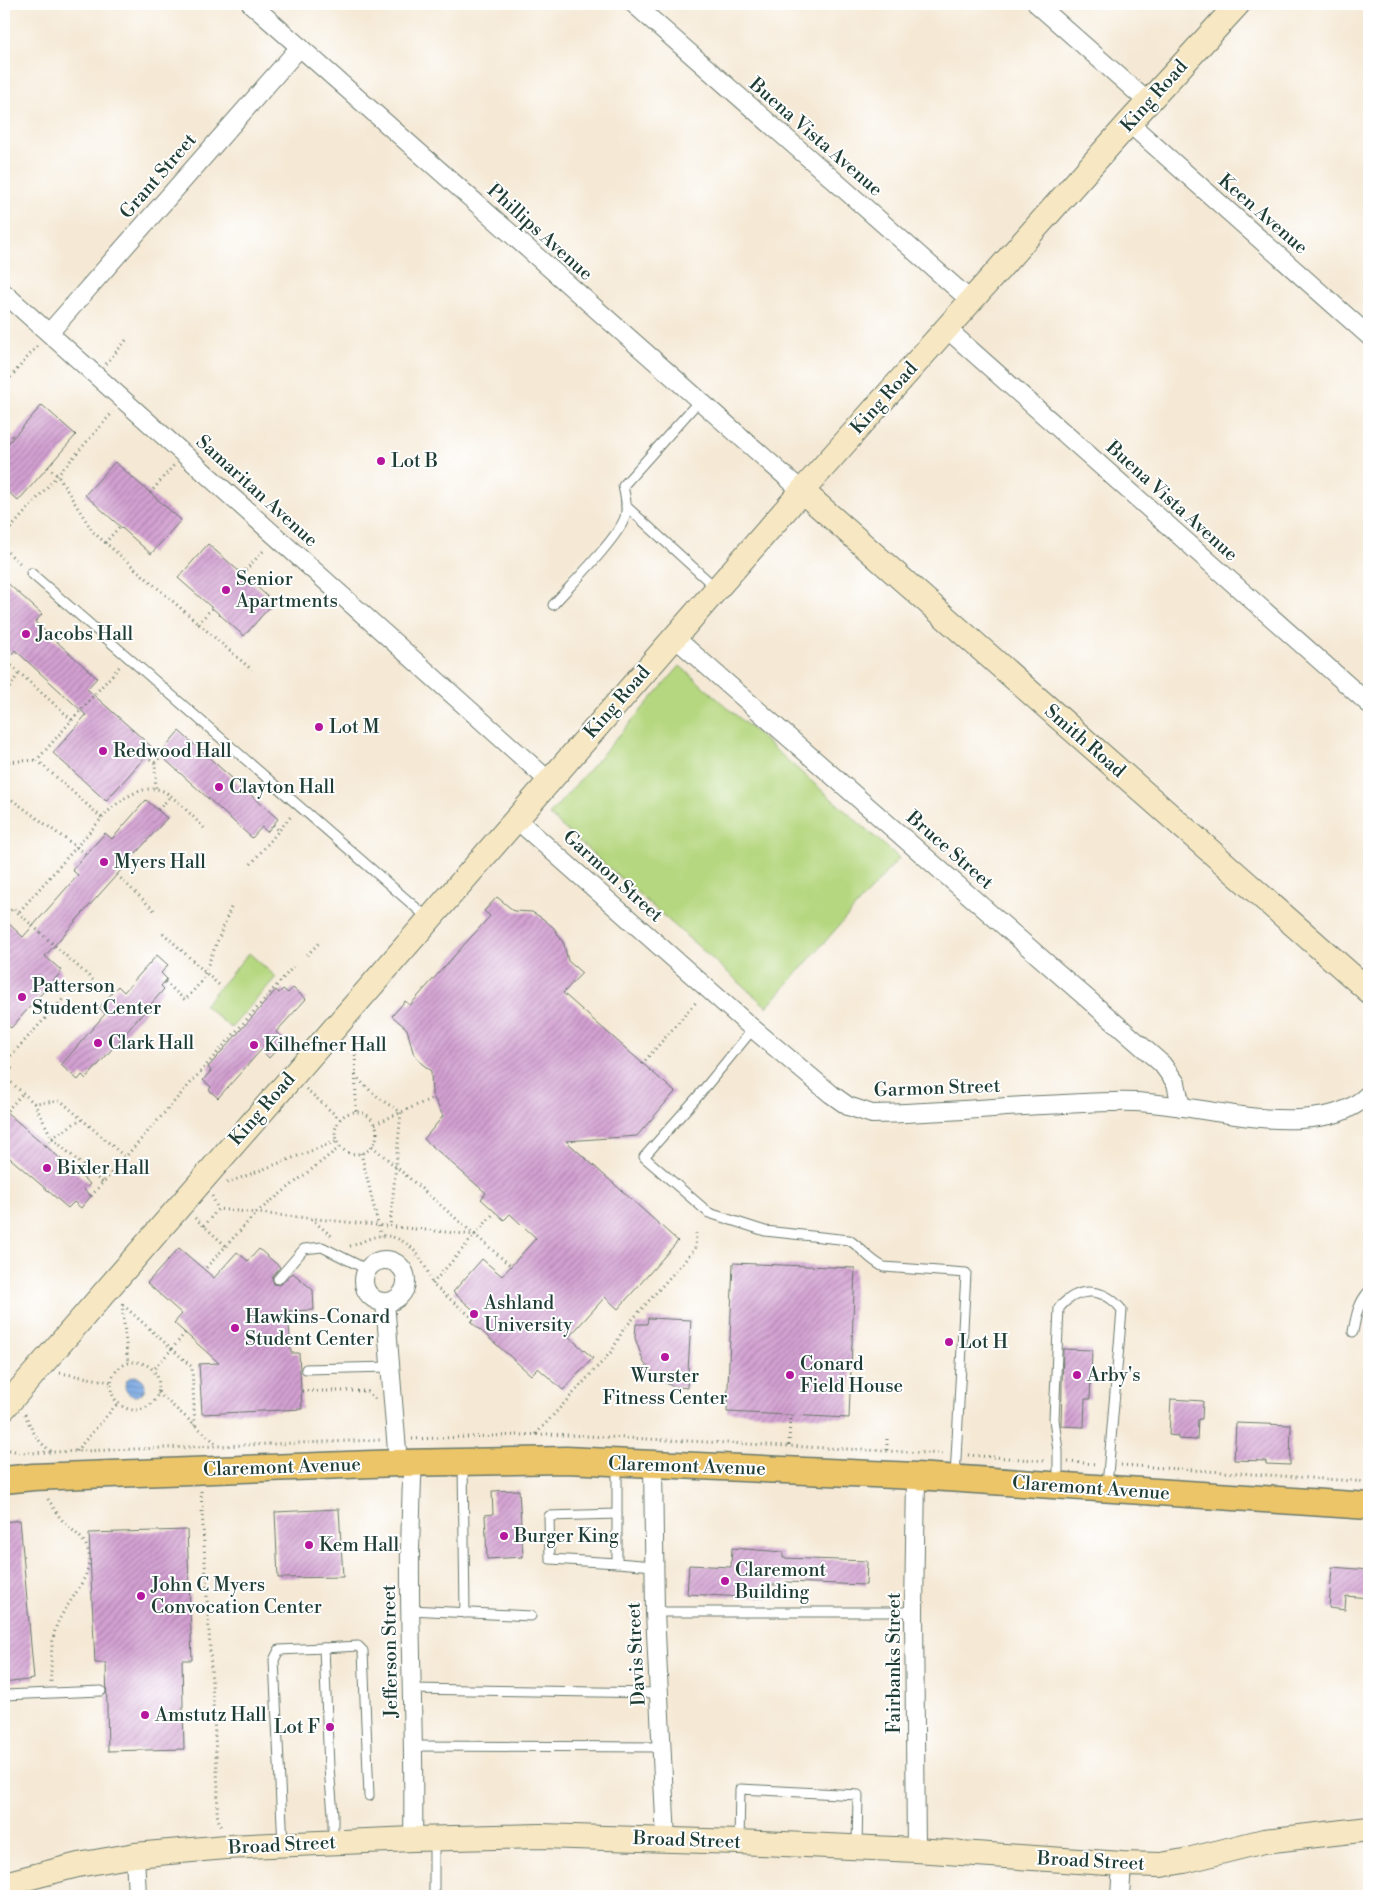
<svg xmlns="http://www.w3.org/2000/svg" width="1373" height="1900" font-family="'Libre Bodoni',serif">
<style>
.green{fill:#b5d77f;stroke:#6a8a5a}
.water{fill:url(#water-rules);stroke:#4b728a}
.building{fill:url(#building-hatch)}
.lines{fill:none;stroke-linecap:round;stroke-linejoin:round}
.lane-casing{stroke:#6a796c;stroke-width:11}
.street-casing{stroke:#6a796c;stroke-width:20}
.secondary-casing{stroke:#6a796c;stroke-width:26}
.primary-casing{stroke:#6a796c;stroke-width:29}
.path{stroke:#6a796c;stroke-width:3;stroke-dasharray:1 4;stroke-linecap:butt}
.lane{stroke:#fff;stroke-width:9}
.street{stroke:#fff;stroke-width:18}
.secondary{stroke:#f7e8c3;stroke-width:24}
.primary{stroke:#ecc569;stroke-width:26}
.poi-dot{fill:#b5179e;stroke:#fff;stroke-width:2}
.labels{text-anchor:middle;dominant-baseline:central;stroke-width:4;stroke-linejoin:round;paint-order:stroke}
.street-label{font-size:19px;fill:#1f3d34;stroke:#fff}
.poi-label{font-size:19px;fill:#1f3d34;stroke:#fff;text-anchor:start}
</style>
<defs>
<pattern id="water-rules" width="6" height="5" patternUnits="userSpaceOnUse" patternTransform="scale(1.25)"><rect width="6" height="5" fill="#77a6e1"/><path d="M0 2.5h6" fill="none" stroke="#6188b7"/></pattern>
<pattern id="building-hatch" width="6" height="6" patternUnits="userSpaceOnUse" patternTransform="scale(1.25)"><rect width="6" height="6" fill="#d3a0d2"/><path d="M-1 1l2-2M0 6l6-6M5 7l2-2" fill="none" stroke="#ab84ab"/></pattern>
</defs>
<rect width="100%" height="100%" fill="#fff"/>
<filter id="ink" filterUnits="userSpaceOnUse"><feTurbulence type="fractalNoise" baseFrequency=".02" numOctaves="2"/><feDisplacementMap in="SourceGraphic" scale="10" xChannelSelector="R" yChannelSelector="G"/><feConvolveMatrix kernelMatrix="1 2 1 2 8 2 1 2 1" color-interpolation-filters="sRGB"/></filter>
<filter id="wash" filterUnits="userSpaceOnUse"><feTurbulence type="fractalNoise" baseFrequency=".0096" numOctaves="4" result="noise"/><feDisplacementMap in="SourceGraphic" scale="20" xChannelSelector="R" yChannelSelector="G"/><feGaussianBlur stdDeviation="1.12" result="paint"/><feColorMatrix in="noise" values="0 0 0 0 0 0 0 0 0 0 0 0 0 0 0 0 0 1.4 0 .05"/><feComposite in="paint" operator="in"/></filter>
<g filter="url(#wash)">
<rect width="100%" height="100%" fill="#f5e9d5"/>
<g class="green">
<path d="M680,666L899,858L767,1007L549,815Z"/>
<path d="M249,953L276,977L231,1028L204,1005Z"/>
</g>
<circle class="water" cx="135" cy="1386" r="10"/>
<g id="blocks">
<g class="building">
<path d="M42,405L76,435L18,501L4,488V448Z"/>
<path d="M115,462L181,520L151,554L85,495Z"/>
<path d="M208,544L274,602L244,636L178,578Z"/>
<path d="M4,580L42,614L35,622L97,678L87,689L153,748L106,801L53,753L86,715L15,650L12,654L4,647Z"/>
<path d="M179,731L278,819L267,832L262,827L252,838L159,754Z"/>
<path d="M146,800L167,818L45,956L62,971L11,1028L4,1022V919L23,937L78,875L72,870L105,833L112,839Z"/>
<path d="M497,897L514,911L532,912L542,918L554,928L564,944L568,961L582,973L563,993L675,1092L637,1136L566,1141L678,1241L618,1309L605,1297L569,1337L593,1358L563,1390L538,1368L531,1375L471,1322L478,1314L453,1292L482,1259L502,1276L536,1238L510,1214L504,1220L481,1199L486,1193L424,1139L443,1116L432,1094L431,1071L421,1063L413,1052L407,1029L392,1016L405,1001L410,1005L490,916L484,911Z"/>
<path d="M157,955L168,965L161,973L167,979L161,986L164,989L86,1079L82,1075L78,1080L61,1065L105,1014L99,1008L118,986L124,992Z"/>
<path d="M293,988L306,999L276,1032L285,1040L269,1058L261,1050L218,1098L209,1090L211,1087L203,1080L211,1071L208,1067L276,990L279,993L283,989L288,993Z"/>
<path d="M4,1110L90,1184L84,1190L91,1196L81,1208L74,1202L68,1208L4,1153Z"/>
<path d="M179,1248L214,1278L237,1252L248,1261L259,1249L280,1267L272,1277L274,1284L280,1285L293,1273L313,1290L314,1310L288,1311L291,1353H299L302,1409L202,1414L199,1364L219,1363L174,1323L182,1314L147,1283Z"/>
<path d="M733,1263L855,1268L849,1418L727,1412Z"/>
<path d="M648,1318L691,1320L687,1388L672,1386L660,1380L644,1363L635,1338L636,1324H647Z"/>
<path d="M1063,1349L1092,1350L1090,1399H1085L1084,1427L1061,1426Z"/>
<path d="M1171,1399L1203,1401L1202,1419H1198L1197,1440L1178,1439V1436L1169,1435Z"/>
<path d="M1236,1423L1291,1425L1290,1465L1266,1464V1461L1234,1460Z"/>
<path d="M519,1490L523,1557L487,1559L485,1515L493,1514L492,1491Z"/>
<path d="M339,1509L343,1577L278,1578L275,1512Z"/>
<path d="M20,1520L34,1679L4,1683V1522Z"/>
<path d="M187,1530L192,1660H182L184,1749L108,1751L106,1663H95L89,1533Z"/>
<path d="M732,1548L783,1552V1558L867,1561L866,1585L786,1582L785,1585H763L762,1598L687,1594L689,1565L731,1567Z"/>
<path d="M1332,1567L1369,1570V1598L1346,1596L1345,1610L1329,1608Z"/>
</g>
</g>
</g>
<g filter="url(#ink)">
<use href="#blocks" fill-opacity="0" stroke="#6a796c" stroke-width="1"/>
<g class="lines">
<g class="lane-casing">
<g id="lane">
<path d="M626,506L716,588"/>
<path d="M31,573L429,919"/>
<path d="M553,605C569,587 619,537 625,517C628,506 625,496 623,486L699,401"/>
<path d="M753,1029L699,1095L644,1157L709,1213L765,1231L849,1240C862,1248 870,1261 884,1267L966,1273L955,1477"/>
<path d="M278,1279L304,1249L322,1247L368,1270"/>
<path d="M1353,1332C1356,1316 1358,1303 1369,1291"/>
<path d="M306,1369L390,1367"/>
<path d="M617,1463V1563L654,1566"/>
<path d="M463,1464L465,1613"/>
<path d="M1058,1483V1451L1054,1419L1059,1308C1078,1286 1104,1287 1122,1310L1107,1486"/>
<path d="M617,1514L549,1516L550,1559L617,1563"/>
<path d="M410,1610L531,1616"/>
<path d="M655,1612H914"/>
<path d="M411,1689L659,1693"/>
<path d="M4,1695L101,1691"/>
<path d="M413,1746L662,1747"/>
<path d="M333,1842V1814L329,1768L324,1648L358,1646L363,1651L369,1796"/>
<path d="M739,1842L740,1789L858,1795L857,1847"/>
<path d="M283,1845L274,1660L279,1650L324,1648"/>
<path d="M434,1896V1841"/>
</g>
</g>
<g class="street-casing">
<g id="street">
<path d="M251,4L802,491"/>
<path d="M634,4L971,301"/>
<path d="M1037,4L1148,102"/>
<path d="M1129,123L1369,336"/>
<path d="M4,293L549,781"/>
<path d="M947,329L1369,704"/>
<path d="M49,333L300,47"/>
<path d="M674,637L1162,1064L1176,1083L1181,1107"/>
<path d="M516,819L751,1027L831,1094L848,1106L872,1114C929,1113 986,1108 1043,1105C1073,1104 1104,1101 1134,1102C1190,1104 1245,1122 1300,1119C1328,1117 1349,1113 1369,1094"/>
<circle cx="385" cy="1281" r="21"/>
<path d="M385,1302L398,1463"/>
<path d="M653,1465L655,1612L666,1840"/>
<path d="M916,1476L914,1612L916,1850"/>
<path d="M413,1839C415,1742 409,1646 410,1550C411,1521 411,1491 413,1462"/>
<path d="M135,1855L137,1896"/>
<path d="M1120,1896L1122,1864"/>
</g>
</g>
<g class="secondary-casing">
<g id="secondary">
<path d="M802,491L1369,991"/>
<path d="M4,1408L802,491L1129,123L1238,4"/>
<path d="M4,1884L78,1865L135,1855L226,1847L413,1839L540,1836L739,1842L916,1850L1122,1864L1161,1865L1184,1861L1264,1841L1369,1829"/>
</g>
</g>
<g class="primary-casing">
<path id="primary" d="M4,1480L33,1477L398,1463L566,1460L916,1476L1369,1506"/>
</g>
<g class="path">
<path d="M106,364L128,338"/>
<path d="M4,375H12"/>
<path d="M4,385L38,345"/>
<path d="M4,429L13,437"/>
<path d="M48,467L58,476L93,532L252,670"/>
<path d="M150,493L174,465"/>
<path d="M4,536L113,412"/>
<path d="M105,543L120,526"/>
<path d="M4,549L22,565"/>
<path d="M242,574L265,549"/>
<path d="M198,624L212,608"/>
<path d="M4,659L72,720L37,760L102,818L18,913"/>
<path d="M4,696L19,673"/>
<path d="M72,720L120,666"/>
<path d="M146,756L155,763L156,789"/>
<path d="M4,762L37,760"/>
<path d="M155,763L161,756"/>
<path d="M4,794L86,854"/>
<path d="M158,810L170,797"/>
<path d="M102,818C115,803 142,782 163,791C174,796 194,818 204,828"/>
<path d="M273,825L279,831"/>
<path d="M251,864L292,815"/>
<path d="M117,875L156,912"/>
<path d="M4,918L13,908L93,980"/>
<path d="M163,933L220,986"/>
<path d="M307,955L321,941"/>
<path d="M165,982L185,1000L201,982L232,905"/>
<path d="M355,1035L356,1111"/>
<path d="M4,1062L14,1071"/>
<path d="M4,1063L64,998"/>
<path d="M642,1064L698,1000"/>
<path d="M355,1075C369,1091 383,1102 401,1112L390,1227"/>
<path d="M4,1076L34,1103L61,1101L125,1157"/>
<path d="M306,1089L340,1119"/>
<path d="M34,1103L52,1138L103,1183"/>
<circle cx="356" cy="1133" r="21"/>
<path d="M4,1114L23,1093"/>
<path d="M375,1124L433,1098"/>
<path d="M46,1146L52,1138L81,1119"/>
<path d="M372,1146L511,1266"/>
<path d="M361,1153L381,1236"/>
<path d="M227,1183L337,1141"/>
<path d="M91,1196L293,967"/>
<path d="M212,1196L218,1209"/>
<path d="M195,1218L226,1246L204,1270"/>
<path d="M311,1219L333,1237"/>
<path d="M204,1226L218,1209L475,1235"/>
<path d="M226,1246L256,1213L340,1147"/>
<path d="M350,1246C360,1244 369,1237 379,1236C407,1233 426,1261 432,1284"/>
<path d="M122,1304L128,1363"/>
<path d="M123,1305L172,1349L153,1370"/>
<path d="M474,1319L432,1284L495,1212"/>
<path d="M185,1333L172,1349L192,1367L195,1426"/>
<circle cx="135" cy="1386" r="24"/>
<path d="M60,1373L111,1382"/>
<path d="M302,1391H367L376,1400"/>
<path d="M158,1393L218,1445"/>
<path d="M25,1414C31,1429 38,1444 53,1452"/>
<path d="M536,1434L612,1351L623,1330L695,1249L696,1233"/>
<path d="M412,1439L547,1434L945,1454"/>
<path d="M789,1445L790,1415"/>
<path d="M9,1450L25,1453L54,1452L380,1440"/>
<path d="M887,1450V1436"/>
<path d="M76,1451L118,1403"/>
<path d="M968,1455L1047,1461"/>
<path d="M1068,1462L1097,1464"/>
<path d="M1121,1465L1369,1482"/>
<path d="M201,1491L218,1789L217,1814L221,1829"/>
<path d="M48,1499C53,1506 57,1515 63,1521C72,1531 84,1537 88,1550C96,1573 67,1602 58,1622C50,1640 51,1664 51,1683"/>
</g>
<use href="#lane" class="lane"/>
<use href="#street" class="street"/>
<use href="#secondary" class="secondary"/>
<use href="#primary" class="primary"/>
</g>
</g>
<g class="poi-dot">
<circle cx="381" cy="461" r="5"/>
<circle cx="226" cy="590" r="5"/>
<circle cx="26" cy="634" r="5"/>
<circle cx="319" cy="727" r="5"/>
<circle cx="103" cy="751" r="5"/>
<circle cx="219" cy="787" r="5"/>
<circle cx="104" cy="862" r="5"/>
<circle cx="22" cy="997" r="5"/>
<circle cx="98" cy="1043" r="5"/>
<circle cx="254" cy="1045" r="5"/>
<circle cx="47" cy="1168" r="5"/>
<circle cx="474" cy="1314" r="5"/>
<circle cx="235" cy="1328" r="5"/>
<circle cx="949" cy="1342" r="5"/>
<circle cx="665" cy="1357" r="5"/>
<circle cx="790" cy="1375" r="5"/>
<circle cx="1077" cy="1375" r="5"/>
<circle cx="504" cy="1536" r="5"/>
<circle cx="309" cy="1545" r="5"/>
<circle cx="725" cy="1581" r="5"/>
<circle cx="141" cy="1596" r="5"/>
<circle cx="145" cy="1715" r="5"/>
<circle cx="330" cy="1727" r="5"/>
</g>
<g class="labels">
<g class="street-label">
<text transform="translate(1154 96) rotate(-48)">King Road</text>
<text transform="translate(816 137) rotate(41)">Buena Vista Avenue</text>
<text transform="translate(158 176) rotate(-49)">Grant Street</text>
<text transform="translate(1263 214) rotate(41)">Keen Avenue</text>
<text transform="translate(540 232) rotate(42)">Phillips Avenue</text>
<text transform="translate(884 398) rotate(-48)">King Road</text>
<text transform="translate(257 491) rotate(42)">Samaritan Avenue</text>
<text transform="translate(1172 501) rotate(42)">Buena Vista Avenue</text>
<text transform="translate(617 702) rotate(-49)">King Road</text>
<text transform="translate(1085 741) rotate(41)">Smith Road</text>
<text transform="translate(950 850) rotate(41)">Bruce Street</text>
<text transform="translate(613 876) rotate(42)">Garmon Street</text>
<text transform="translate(937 1088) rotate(-2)">Garmon Street</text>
<text transform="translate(262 1109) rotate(-49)">King Road</text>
<text transform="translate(687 1466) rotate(2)">Claremont Avenue</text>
<text transform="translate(282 1467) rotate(-2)">Claremont Avenue</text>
<text transform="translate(1091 1488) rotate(4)">Claremont Avenue</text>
<text transform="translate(390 1651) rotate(-91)">Jefferson Street</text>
<text transform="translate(636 1654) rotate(-93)">Davis Street</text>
<text transform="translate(894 1663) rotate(-90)">Fairbanks Street</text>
<text transform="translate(687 1840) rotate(2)">Broad Street</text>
<text transform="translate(282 1845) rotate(-3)">Broad Street</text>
<text transform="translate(1091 1861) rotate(3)">Broad Street</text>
</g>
<g class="poi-label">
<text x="391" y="461">Lot B</text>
<text x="236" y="579">Senior<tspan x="236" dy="22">Apartments</tspan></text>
<text x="36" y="634">Jacobs Hall</text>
<text x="329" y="727">Lot M</text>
<text x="113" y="751">Redwood Hall</text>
<text x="229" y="787">Clayton Hall</text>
<text x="114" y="862">Myers Hall</text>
<text x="32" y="986">Patterson<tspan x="32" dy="22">Student Center</tspan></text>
<text x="108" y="1043">Clark Hall</text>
<text x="264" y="1045">Kilhefner Hall</text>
<text x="57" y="1168">Bixler Hall</text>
<text x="484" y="1303">Ashland<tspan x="484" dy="22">University</tspan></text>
<text x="245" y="1317">Hawkins-Conard<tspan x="245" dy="22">Student Center</tspan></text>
<text x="959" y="1342">Lot H</text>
<text x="800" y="1364">Conard<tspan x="800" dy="22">Field House</tspan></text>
<text x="1087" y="1375">Arby's</text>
<text x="665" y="1376" text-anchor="middle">Wurster<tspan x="665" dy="22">Fitness Center</tspan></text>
<text x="514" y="1536">Burger King</text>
<text x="319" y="1545">Kem Hall</text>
<text x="735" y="1570">Claremont<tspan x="735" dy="22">Building</tspan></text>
<text x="151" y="1585">John C Myers<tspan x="151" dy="22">Convocation Center</tspan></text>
<text x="155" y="1715">Amstutz Hall</text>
<text x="320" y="1727" text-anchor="end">Lot F</text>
</g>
</g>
<rect width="1373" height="1900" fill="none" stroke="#fff" stroke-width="20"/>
</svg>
